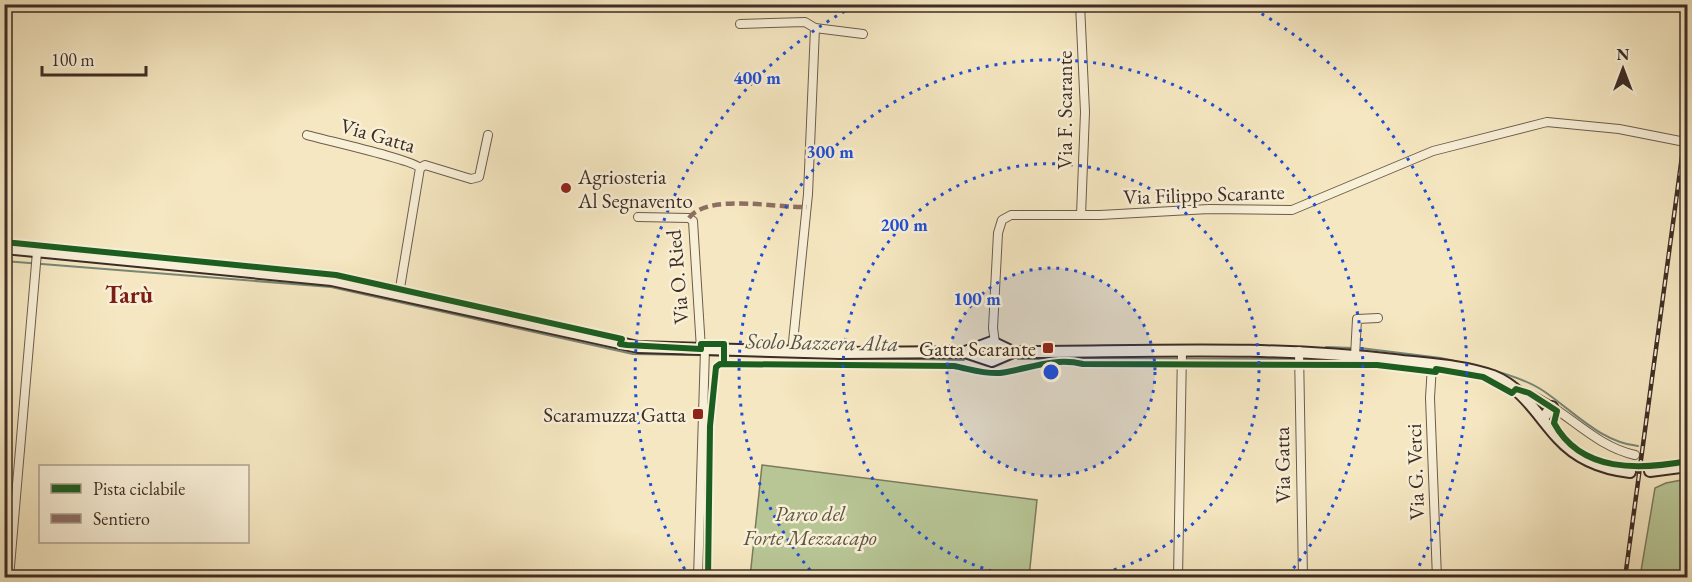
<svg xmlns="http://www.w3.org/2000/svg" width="1692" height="582" font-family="'EB Garamond',serif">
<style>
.green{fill:#b8c696;stroke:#7b7a5e;stroke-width:1.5}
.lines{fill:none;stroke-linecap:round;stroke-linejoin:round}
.stream{stroke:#778677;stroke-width:2}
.secondary-tunnel{stroke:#d0c2a2;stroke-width:10;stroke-dasharray:10 5;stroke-linecap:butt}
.street-casing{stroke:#6c5c4c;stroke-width:10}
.secondary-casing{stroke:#3e2d25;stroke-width:14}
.street{stroke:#f8efd7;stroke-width:8}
.secondary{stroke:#f8efd7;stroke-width:10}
.rail-casing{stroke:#3e2d25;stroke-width:4.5}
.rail{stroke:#f8efd7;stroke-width:2;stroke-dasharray:7;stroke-linecap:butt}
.quiet{stroke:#8d6e63;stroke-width:4.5;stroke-dasharray:9 4.5;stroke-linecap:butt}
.cycleway-casing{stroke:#f8efd7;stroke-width:10}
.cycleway{stroke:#1b5e20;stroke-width:6}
.ring{fill:none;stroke:#1d4ed8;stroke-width:3;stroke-dasharray:3 6}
.poi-dot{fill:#8f2418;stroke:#f8efd7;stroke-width:2}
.labels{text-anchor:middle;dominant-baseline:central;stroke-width:5;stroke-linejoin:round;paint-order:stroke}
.street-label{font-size:21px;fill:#3e2d25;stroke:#f8efd7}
.poi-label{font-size:21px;fill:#3e2d25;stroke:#f8efd7;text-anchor:end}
.park-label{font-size:21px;font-style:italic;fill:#5c5341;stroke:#f8efd7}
.water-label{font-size:22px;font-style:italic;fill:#565247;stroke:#f8efd7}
.quarter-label{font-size:24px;font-weight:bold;fill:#7a1f14;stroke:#f8efd7}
.centre{fill:#1d4ed8;stroke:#f8efd7;stroke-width:3}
.ring-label{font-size:18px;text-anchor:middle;font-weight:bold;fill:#1d4ed8;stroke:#f8efd7;stroke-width:5;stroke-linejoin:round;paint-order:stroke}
</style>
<rect width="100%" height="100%" fill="#f5e7c1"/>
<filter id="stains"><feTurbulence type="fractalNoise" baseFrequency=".00333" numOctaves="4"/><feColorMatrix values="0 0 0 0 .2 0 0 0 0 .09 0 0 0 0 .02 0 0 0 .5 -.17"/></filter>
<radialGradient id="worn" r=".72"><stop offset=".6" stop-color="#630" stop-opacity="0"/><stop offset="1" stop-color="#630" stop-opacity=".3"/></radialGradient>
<g class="green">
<path d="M762,465L1037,500L1029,577H750Z"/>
<path d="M1687,479V577H1640L1655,488L1666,483Z"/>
</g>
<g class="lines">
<g class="stream">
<path d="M4,261L331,287L633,354L964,360"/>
<path d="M1360,348L1441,358L1467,364"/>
<path d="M1325,349L1326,347L1353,348"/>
<path d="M1018,359H1316"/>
<path d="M1484,368C1504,373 1528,380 1545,392C1574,412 1601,442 1638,446"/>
</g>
<path class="secondary-tunnel" d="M1630,472L1650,471"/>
<g class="street-casing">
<g id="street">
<path d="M1080,4L1085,112L1081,215"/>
<path d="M740,24L805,22L815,28L863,34"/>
<path d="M307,135C324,140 414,160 420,168L399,294"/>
<path d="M420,168L425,165L471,179L479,177L488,135"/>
<path d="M638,217L689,218L693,221L701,349"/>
<path d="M995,343L993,328L998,233L1002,220L1011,215H1100L1209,209L1292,210L1433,151L1547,122L1619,129L1680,141"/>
<path d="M1299,351L1303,578"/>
<path d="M792,352L808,194L815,28"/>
<path d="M1355,356L1357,319L1378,318"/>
<path d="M1432,365L1430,398L1437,578"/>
<path d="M1519,390C1562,404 1590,445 1635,455"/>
<path d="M9,578L37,252"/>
<path d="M698,578L705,349"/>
<path d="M1178,578L1182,351"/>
</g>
</g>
<g class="secondary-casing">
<g id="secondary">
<path d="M4,248L332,280L638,347L839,353L965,352L992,361L1013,352"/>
<path d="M965,352L992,342L1013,352C1140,352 1268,345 1394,360C1426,364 1462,365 1493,376C1523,388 1537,415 1558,438C1577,459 1602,469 1630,472"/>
<path d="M1543,418L1552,407"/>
<path d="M1650,471L1688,466"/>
</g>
</g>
<use href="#street" class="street"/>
<use href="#secondary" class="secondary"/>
<g class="rail-casing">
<path id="rail" d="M1625,578L1688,112"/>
</g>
<use href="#rail" class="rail"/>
<path class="quiet" d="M689,218C708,193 776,208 807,207"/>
<g class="cycleway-casing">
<g id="cycleway">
<path d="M4,242L336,275L622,339L620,344L627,345L701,349V344H724V364"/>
<path d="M708,578L710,426L716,367L720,364L954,366C970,369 983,374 1000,373C1029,369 1053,357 1083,364L1377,365L1436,372V369L1483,377L1512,393L1516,389L1529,393L1557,411L1554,423C1581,473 1640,470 1688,461"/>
</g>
</g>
<use href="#cycleway" class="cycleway"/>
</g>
<circle cx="1051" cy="372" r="104" fill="#1d4ed8" fill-opacity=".12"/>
<g class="ring">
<circle cx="1051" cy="372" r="104"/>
<path d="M1018 577A208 208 0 1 1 1084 577"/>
<path d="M816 577A312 312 0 1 1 1286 577"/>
<path d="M689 577A416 416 0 0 1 856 5M1246 5A416 416 0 0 1 1413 577"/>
</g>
<g class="poi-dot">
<circle cx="566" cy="188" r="6"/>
<rect x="1042" y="342" width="12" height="12" rx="3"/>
<rect x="692" y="408" width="12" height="12" rx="3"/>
</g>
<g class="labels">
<g class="street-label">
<text transform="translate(1064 110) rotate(-90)">Via F. Scarante</text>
<text transform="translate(378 135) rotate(16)">Via Gatta</text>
<text transform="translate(1204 194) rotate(-2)">Via Filippo Scarante</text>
<text transform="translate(677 277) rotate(-95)">Via O. Ried</text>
<text transform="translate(1282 465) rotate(-91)">Via Gatta</text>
<text transform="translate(1415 472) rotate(-92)">Via G. Verci</text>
</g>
<g class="poi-label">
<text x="578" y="176" text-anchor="start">Agriosteria<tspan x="578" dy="24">Al Segnavento</tspan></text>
<text x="1036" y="348">Gatta Scarante</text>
<text x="686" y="414">Scaramuzza Gatta</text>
</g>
<g class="park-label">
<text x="810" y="513">Parco del<tspan x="810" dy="24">Forte Mezzacapo</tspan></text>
</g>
<g class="water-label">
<text transform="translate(822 342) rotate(1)">Scolo Bazzera Alta</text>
</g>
<g class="quarter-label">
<text x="129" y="294">Tarù</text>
</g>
</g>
<circle cx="1051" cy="372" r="9" class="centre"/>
<g class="ring-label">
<text x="757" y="84">400 m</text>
<text x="830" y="158">300 m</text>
<text x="904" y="231">200 m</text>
<text x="977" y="305">100 m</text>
</g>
<rect width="1692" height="582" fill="none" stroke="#f5e7c1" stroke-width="24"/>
<rect x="6" y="6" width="1680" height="570" fill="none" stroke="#3e2d25" stroke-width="3"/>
<rect x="12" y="12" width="1668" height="558" fill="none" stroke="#3e2d25" stroke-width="1.5"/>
<rect x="39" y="465" width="210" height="78" fill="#f8efd7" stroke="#aea190" stroke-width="1.5"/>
<rect x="51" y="484" width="30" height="9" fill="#1b5e20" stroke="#aea190" stroke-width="1.5"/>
<text x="93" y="495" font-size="18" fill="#3e2d25">Pista ciclabile</text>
<rect x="51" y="514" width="30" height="9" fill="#8d6e63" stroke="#aea190" stroke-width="1.5"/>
<text x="93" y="525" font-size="18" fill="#3e2d25">Sentiero</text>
<g transform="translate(1623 69)" stroke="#f8efd7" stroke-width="4.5" paint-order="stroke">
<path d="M0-4.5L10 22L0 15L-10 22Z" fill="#3e2d25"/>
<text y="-9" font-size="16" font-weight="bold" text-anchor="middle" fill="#3e2d25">N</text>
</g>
<path d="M42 66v9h104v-9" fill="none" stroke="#3e2d25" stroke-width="3"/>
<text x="51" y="66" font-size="18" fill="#3e2d25" stroke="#f8efd7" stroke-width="4.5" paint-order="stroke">100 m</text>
<rect width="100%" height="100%" filter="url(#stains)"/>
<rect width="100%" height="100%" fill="url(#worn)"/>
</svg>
